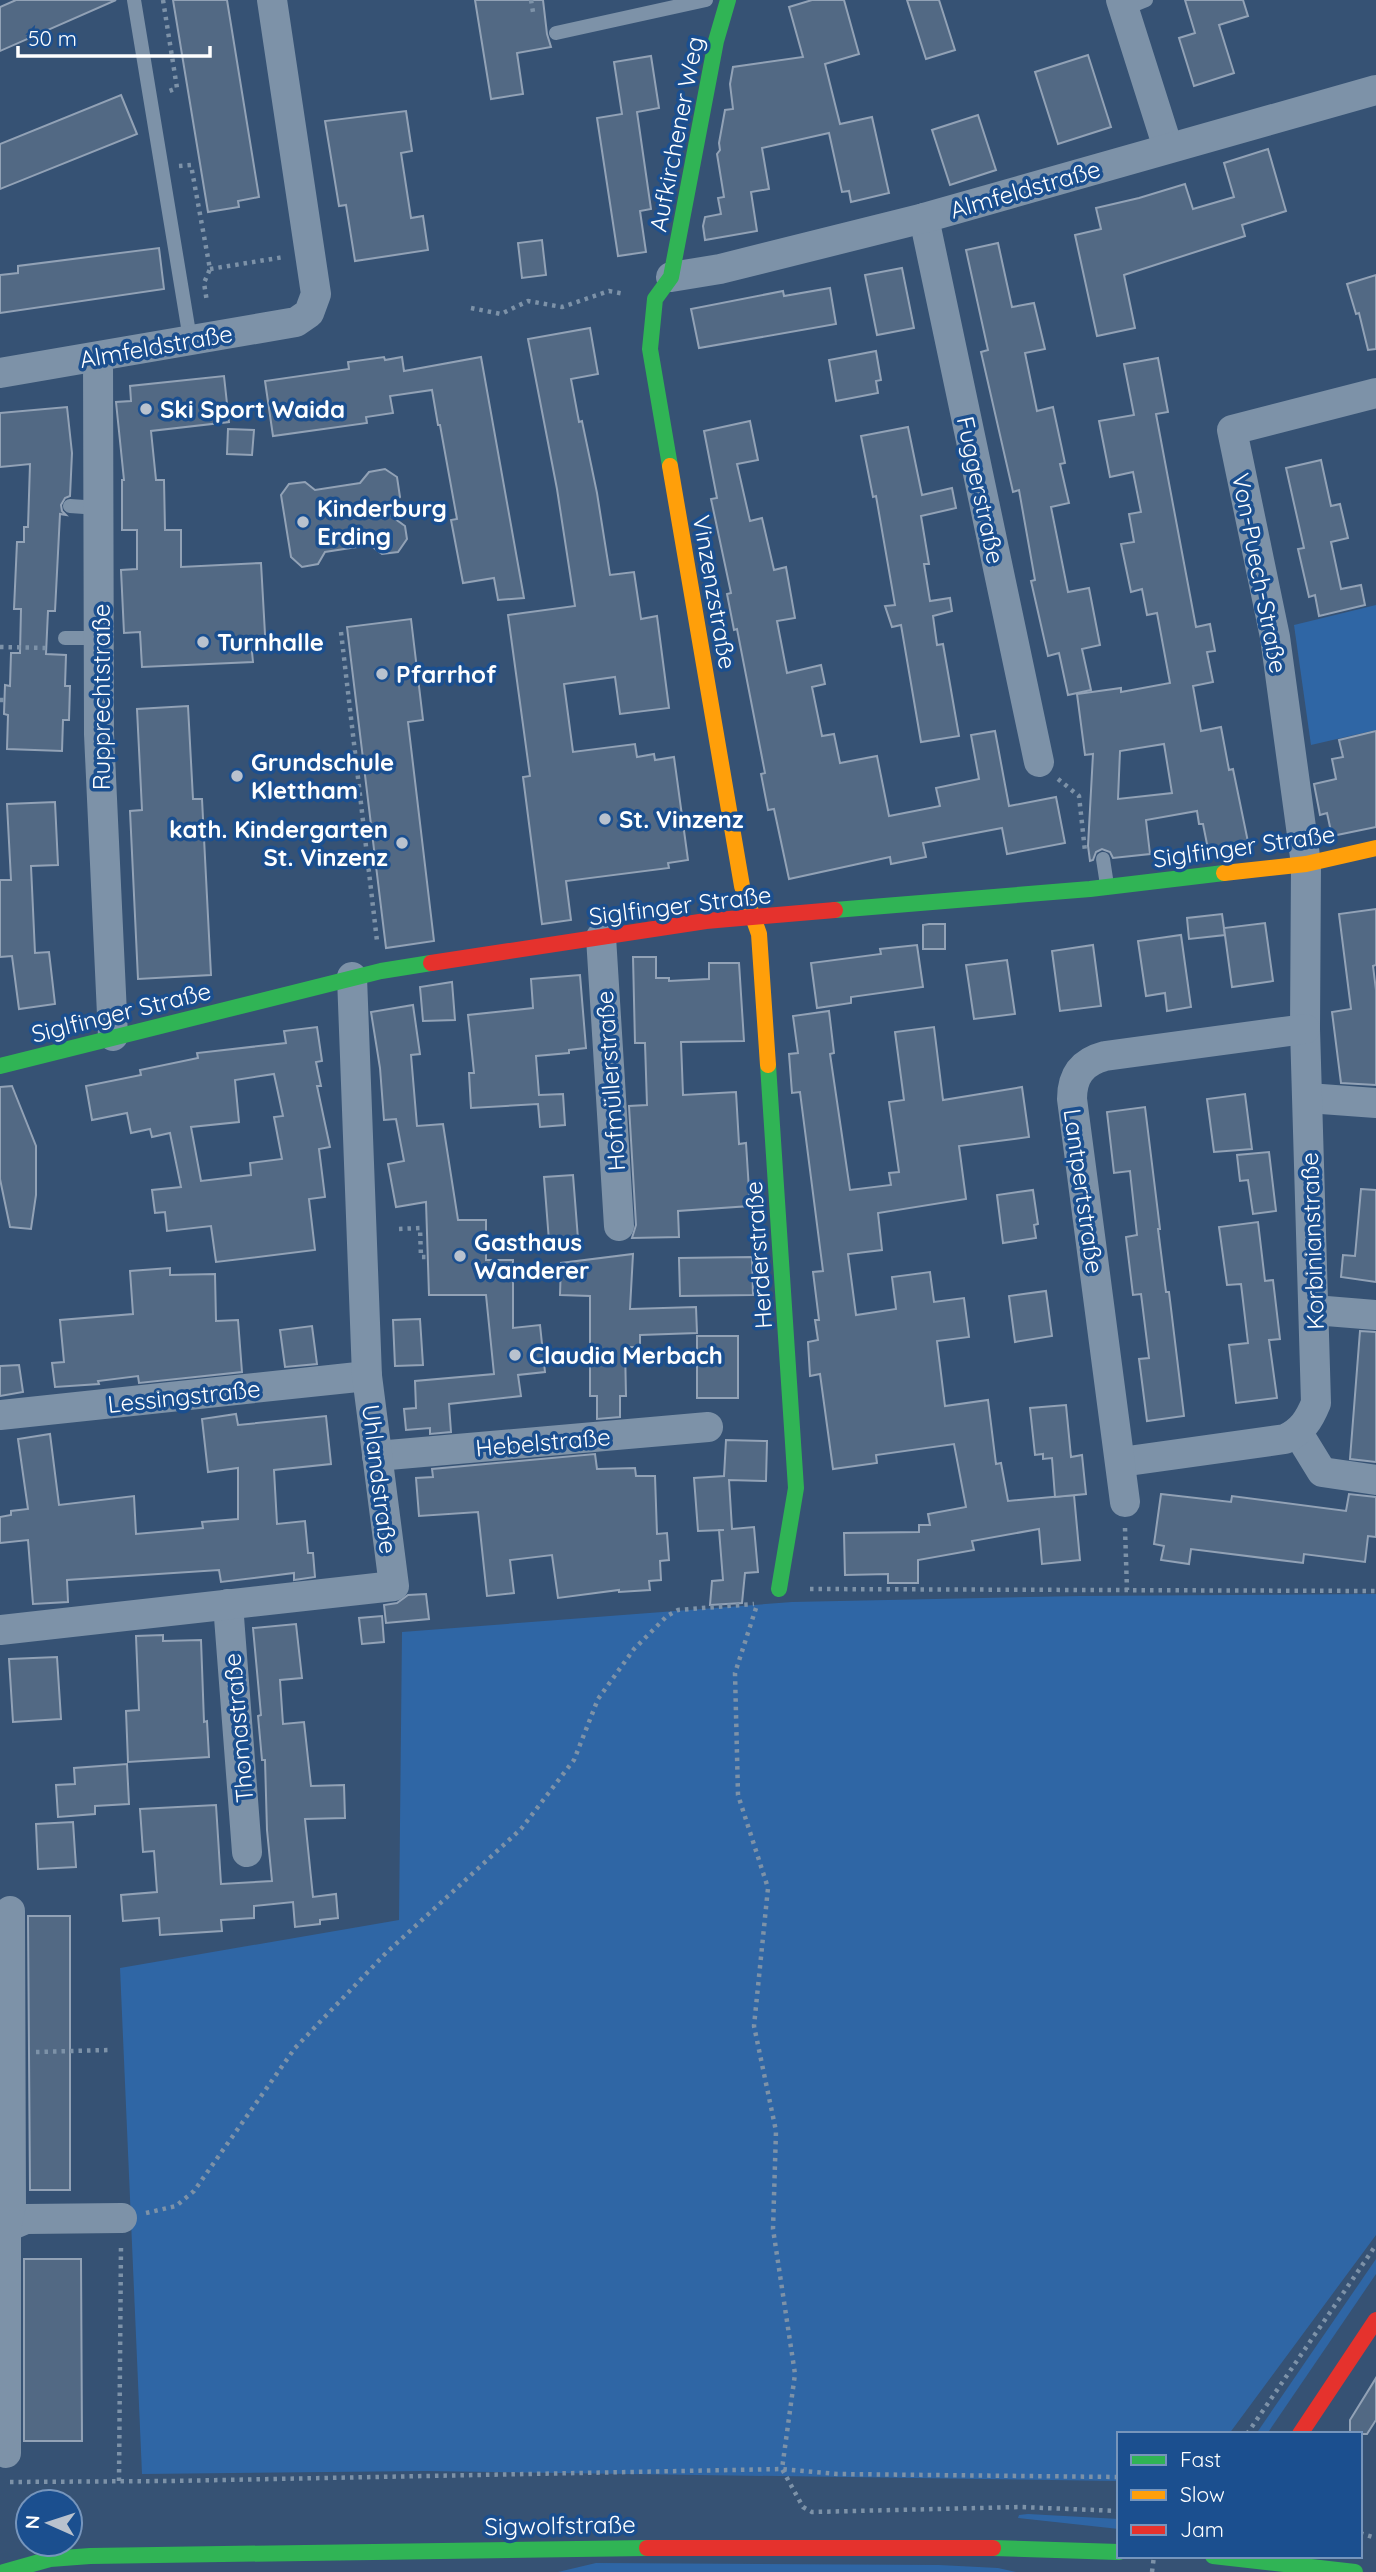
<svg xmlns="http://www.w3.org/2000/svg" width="1376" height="2572" font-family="Quicksand,sans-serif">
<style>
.green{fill:#2f66a5}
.building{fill:#526984;stroke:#92a2b6;stroke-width:2;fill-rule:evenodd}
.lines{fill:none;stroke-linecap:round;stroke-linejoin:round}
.path{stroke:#7d92a8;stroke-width:4.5;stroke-dasharray:3.5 5;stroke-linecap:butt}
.lane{stroke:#7d92a8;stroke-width:14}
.street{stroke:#7d92a8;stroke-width:30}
.fast{stroke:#30b455;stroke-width:16}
.slow{stroke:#ff9f0a;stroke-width:16}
.jam{stroke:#e5322d;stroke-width:16}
.poi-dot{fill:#b9c2ce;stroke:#1b4f8f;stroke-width:2.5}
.labels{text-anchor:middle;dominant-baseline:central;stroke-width:7;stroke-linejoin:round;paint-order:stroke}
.street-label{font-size:24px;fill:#fff;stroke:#1b4f8f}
.poi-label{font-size:24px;font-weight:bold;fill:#fff;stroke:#1b4f8f;text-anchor:start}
</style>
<rect width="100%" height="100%" fill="#365274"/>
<g class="green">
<path d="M1376,605V730L1311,745L1294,625Z"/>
<path d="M1376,1594V2235L1229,2434H1119V2481L426,2471L142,2474L120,1968L399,1920L402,1632L792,1602L1080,1596Z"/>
<path d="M1376,2259V2274L1267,2434H1256Z"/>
<path d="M1028,2514L1119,2519V2529L1018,2518L1019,2515Z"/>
<path d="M596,2563L939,2565L998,2568L1016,2572H558Z"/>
</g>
<g class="building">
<path d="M16,0H116L0,51V7Z"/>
<path d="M173,0H227L259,197L238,201L239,207L208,212Z"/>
<path d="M475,0H543L547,34L551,47L517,53L523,94L491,99Z"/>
<path d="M812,0H844L859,54L825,64L840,124L872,117L889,193L851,202L849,191L842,192L829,133L762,148L769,189L751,192L757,231L705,240L703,226L705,217L721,214L718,198L724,197L717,154L720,150L719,143L725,110L733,109L730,84L733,67L803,57L789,7Z"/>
<path d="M907,0H939L955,50L926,59Z"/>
<path d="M1185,0H1243L1248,16L1219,25L1234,73L1194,86L1179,38L1195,33Z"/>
<path d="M1088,55L1111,127L1058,144L1035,72Z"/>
<path d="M651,56L659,108L637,112L651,209L640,211L646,252L618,256L597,118L622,114L614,62Z"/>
<path d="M121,95L137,134L0,189V144Z"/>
<path d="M406,111L412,151L401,153L411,218L423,216L428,250L355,261L346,205L339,206L325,121Z"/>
<path d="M978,115L996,170L950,185L932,130Z"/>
<path d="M1268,149L1286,211L1242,225L1245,236L1124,275L1135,328L1097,336L1075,235L1101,229L1096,208L1139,198L1185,184L1193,209L1234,197L1224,163Z"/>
<path d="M542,240L546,275L522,278L518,243Z"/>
<path d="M998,243L1012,307L1034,303L1045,349L1025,353L1037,411L1053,407L1065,463L1060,464L1069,503L1051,507L1068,592L1089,588L1100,645L1082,649L1091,690L1068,695L1059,653L1048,656L1031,581L1035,580L1019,490L1013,492L981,352L988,350L966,250Z"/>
<path d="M159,248L164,289L0,313V275L18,273V266Z"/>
<path d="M902,268L914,328L877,335L865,275Z"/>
<path d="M1376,275V349L1368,350L1359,313L1356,314L1347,284Z"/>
<path d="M830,288L836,324L699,348L691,309L783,291L784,296Z"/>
<path d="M590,328L598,374L571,379L579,422L582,421L597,493L610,575L634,572L641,619L657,616L669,708L620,714L615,677L564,684L573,752L635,744L637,757L654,754L655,760L674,757L688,860L668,863L669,868L566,881L571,920L542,924L523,777L530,776L508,615L575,606L557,489L528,339Z"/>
<path d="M876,351L881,380L876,381L878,393L836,401L829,360Z"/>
<path d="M384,357L385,360L402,357L404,371L481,357L524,598L498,600L494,578L463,583L451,520L457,519L440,425H438L432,390L390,396L393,413L366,417L367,423L273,436L265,381L349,369L348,362Z"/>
<path d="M1158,358L1168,412L1156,414L1196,627L1210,624L1215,651L1207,652L1213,682L1193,686L1201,731L1221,727L1229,770L1233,769L1248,842L1208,849L1203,824H1199L1197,811L1146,820L1150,854L1113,858L1110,852L1102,849L1096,852L1093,860L1090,861L1088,846L1093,754L1085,755L1077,694L1121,688V692L1170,683L1157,613L1147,615L1142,589L1131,592L1121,544L1134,542L1129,514L1141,512L1133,472L1110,477L1099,421L1134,415L1124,364ZM1164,744L1172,793L1118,799L1120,751Z"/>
<path d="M224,376L229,422L151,431L156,480H164L165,530H181V567L261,563L266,652H252L253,662L142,667L140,632L124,633L121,570L137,569V530H122V480H124L116,402L131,401L130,386Z"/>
<path d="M67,407L72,453L70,496L65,498L61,505L62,511L66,515L60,514L55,611H48L46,654L66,655L65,686H70L69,720H63L62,751L7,749L8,715L4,714L5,685L10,686L11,653H20L21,609H14L17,542H24V527H28L30,464L0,467V413Z"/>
<path d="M750,421L758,460L737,464L750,521L762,518L774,570L786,567L795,618L777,621L787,673L821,665L825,684L812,687L822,736L834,734L840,763L877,756L889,816L940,806L936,788L979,779L971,735L995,731L1009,806L1056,797L1065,843L1007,854L1002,828L923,843L926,857L891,864L890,857L789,879L774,809L768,810L761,774L765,773L737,629L734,630L727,594L731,593L711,499L717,498L704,431Z"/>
<path d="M908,427L922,495L952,488L956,508L921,516L929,564H924L930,601L950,598L952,611L933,616L937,645L943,644L959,736L921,742L901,625L892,627L885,606L895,605L876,496L873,497L861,436Z"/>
<path d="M228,429L254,430L252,455L227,454Z"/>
<path d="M1321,460L1331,506L1340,504L1348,538L1331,542L1341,589L1361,585L1365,605L1319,616L1315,595L1309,597L1298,549L1304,548L1286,468Z"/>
<path d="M385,469L397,477L400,497L387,513L405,526L407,539L398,552L382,554L370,545L325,552L318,564L302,567L291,557L281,495L289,484L305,482L315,490L360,483L369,472Z"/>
<path d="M411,619L423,720L408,722L434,941L386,948L347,627Z"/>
<path d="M188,706L193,799H202L211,975L138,979L130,811L142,810L137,709Z"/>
<path d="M1376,731V827L1332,836L1327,813L1320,815L1314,784L1336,779L1332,759L1343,757L1339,740Z"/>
<path d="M55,802L58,865L31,866L35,953L49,952L55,1004L19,1009L12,956L0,957V880H11L7,804Z"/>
<path d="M1376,909V965L1373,966L1376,990V1085L1341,1083L1332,1012L1351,1009L1339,914Z"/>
<path d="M1222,914L1225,935L1189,939L1187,918Z"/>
<path d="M1265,923L1273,981L1232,987L1224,928Z"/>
<path d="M929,924H945V949H923V925Z"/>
<path d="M1181,935L1191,1007L1167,1011L1165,993L1146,996L1138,941Z"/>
<path d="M917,945L923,987L851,997V1003L817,1008L811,963L881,954L880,949Z"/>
<path d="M1093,945L1101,1006L1060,1011L1052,951Z"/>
<path d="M633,957H656V978H669V981L709,979V963H739L744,1041L681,1042L683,1095L736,1092L739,1144L746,1143L750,1206L678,1211L679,1237L632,1238L636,1225L629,1106L647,1105L645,1043H635Z"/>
<path d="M1007,960L1015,1014L974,1019L966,965Z"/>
<path d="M580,975L586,1048L569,1050V1053L536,1056L539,1095L563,1094L565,1125L540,1127L538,1104L471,1108L469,1073H474L468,1015L533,1008L531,979Z"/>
<path d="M452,982L455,1020L423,1021L420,987Z"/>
<path d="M413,1005L420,1054L411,1055L417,1126L443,1124L458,1220H486V1260H513V1328L540,1325L545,1372L518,1375L521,1396L449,1404L451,1432L430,1434V1428L406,1430L404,1409L416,1408L415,1381L494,1374L486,1295H429L426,1202L396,1207L388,1164L404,1161L396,1119L384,1120L380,1068L371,1012Z"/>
<path d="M829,1011L834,1053L830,1054L850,1190L891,1185L889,1173L899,1172L889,1102L904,1100L895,1032L934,1027L943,1100L1022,1087L1029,1137L959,1146L966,1199L878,1213L882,1250L848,1254L856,1315L896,1309L892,1277L930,1272L934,1302L964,1298L969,1337L937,1341L945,1406L988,1400L996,1464L1001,1463L1008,1501L1074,1495L1080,1560L1042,1564L1039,1529L972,1541L974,1550L918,1560V1583H888V1574L845,1575L844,1533L919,1532V1525H930L928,1514L966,1507L954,1444L876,1455L877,1463L833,1469L820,1374L810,1376L808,1342L818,1340L815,1320H819L813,1272L823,1271L800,1092L792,1093L789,1054L798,1053L793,1016Z"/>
<path d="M317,1027L322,1061L316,1062L321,1086H317L330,1147L319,1149L325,1197L309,1199L315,1250L216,1262L211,1226L167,1231L165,1212L155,1213L152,1190L181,1187L170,1133L152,1137L150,1129L131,1133L127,1113L92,1120L86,1086L141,1075L140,1070L198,1058L197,1053L286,1043L284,1031ZM274,1074L283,1116L274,1117L282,1159L250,1163L251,1175L201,1181L191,1127L239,1122L235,1080Z"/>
<path d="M12,1086L36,1146V1195L31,1229L10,1227L0,1179V1087Z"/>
<path d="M1245,1094L1252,1149L1214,1152L1207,1099Z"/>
<path d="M1145,1107L1160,1229H1158L1166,1292H1169L1184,1416L1147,1421L1139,1359L1149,1358L1141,1294L1133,1295L1126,1237L1137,1235L1130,1171L1114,1173L1107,1112Z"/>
<path d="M1269,1152L1276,1211L1253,1214L1248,1180L1240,1181L1237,1155Z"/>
<path d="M573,1175L578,1239L549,1241L544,1177Z"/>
<path d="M1361,1189L1376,1190V1282L1341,1277L1343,1255L1355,1256Z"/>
<path d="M1033,1190L1038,1224L1034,1225L1036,1238L1003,1243L997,1195Z"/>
<path d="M1258,1222L1265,1281L1273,1280L1280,1339L1269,1340L1277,1398L1236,1403L1229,1345L1248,1343L1241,1284L1227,1285L1219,1227Z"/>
<path d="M633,1254L630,1309L696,1307L697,1333L640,1335V1347H625L626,1396H620V1417L597,1419V1396H590V1296L560,1295L561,1263Z"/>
<path d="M752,1257L753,1295L680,1296L679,1258Z"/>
<path d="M170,1268V1275L215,1274L216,1321L238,1320L242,1372L139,1383L138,1376L98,1381L99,1384L55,1387L52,1363L64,1362L60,1320L133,1314L130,1271Z"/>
<path d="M1046,1291L1052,1336L1015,1342L1009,1296Z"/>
<path d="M420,1319L423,1365L395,1366L393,1320Z"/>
<path d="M312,1326L317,1364L285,1367L280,1330Z"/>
<path d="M1360,1331L1376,1332V1462L1350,1459Z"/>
<rect x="697" y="1336" width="41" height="62"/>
<path d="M19,1365L23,1392L0,1396V1366Z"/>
<path d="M1066,1405L1071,1457L1082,1455L1086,1494L1055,1497L1052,1458L1043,1459V1454L1035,1455L1030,1408Z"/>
<path d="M236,1414L238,1425L326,1416L331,1464L274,1470L277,1524L305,1521L308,1553H313L315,1577L294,1580V1573L221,1582L219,1570L67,1580L68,1602L33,1604L28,1540L0,1543V1517L11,1515V1511L28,1509L18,1439L50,1434L59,1505L134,1496L136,1534L203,1528L202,1522L238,1519V1468L208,1472L202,1419Z"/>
<path d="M726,1440L767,1441L766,1481L729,1480L732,1529L754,1527L758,1572L745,1573L742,1603L710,1605L712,1581L723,1580L719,1530H724L698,1531L694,1478L724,1476Z"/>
<path d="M595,1454L597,1469L635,1468L636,1476H655L657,1534L667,1533L669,1560L660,1561L661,1580L649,1581L650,1590L619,1592V1590L558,1598L552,1555L510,1560L514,1593L487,1596L478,1512L419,1516L416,1478L433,1477L432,1469Z"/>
<path d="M1161,1494L1231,1502L1232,1496L1346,1511L1349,1494L1376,1497V1537L1368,1536L1365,1562L1304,1554L1303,1563L1191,1549L1189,1564L1161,1560L1164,1546L1154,1544Z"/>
<path d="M426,1594L429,1619L386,1623L384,1605L397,1603L408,1595Z"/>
<path d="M382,1616L384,1642L362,1644L359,1618Z"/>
<path d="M296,1624L302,1678L280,1680L283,1724L304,1722L311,1786L344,1785L345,1818L305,1819L313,1897L336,1894L338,1918L320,1920V1924L295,1927L293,1902L254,1906V1918L221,1920L222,1931L160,1935L159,1918L123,1921L121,1895L157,1892L154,1851L143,1852L140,1809L216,1805L221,1884L272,1881L267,1830L265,1760H262L258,1716L261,1715L253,1628Z"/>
<path d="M163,1635V1641L201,1640L204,1722L207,1721L209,1757L128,1762L126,1711L139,1710L136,1636Z"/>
<path d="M57,1657L61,1719L13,1722L9,1659Z"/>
<path d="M127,1764L129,1804L95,1806V1814L58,1817L56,1785L75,1784L74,1768Z"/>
<path d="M73,1822L76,1867L38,1869L36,1824Z"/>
<path d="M28,1916H70V2190H30Z"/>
<path d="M24,2259H81L82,2441H24Z"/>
<path d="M1376,2378V2420L1367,2434H1350V2420Z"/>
</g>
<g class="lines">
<g class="path">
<path d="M163,0L177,88L169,91"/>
<path d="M531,0L533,12"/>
<path d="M179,166L191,165L210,269L204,283L207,302"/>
<path d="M210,269L284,257"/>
<path d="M471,308L501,314L528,301L562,307L609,291L625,294"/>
<path d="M341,632L377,941"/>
<path d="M0,647L48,648"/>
<path d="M0,700H4"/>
<path d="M1058,779L1079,796L1085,851"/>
<path d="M399,1229L420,1228L421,1257H429"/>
<path d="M1125,1528L1127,1590"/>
<path d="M810,1589L1376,1591"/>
<path d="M756,1608L735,1673L738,1795L768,1888L754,2026L776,2131L773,2229L795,2374L782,2469L803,2507L812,2512L1020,2507L1119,2511"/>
<path d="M36,2052L109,2050"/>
<path d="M146,2213L176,2206L194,2191L295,2048L386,1953L521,1829L574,1760L598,1699L634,1649L667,1616L678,1610L754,1604"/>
<path d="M1247,2434L1376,2245"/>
<path d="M119,2481L121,2244"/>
<path d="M10,2482L170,2481L782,2469L837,2474L1119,2477"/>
<path d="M1360,2533L1376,2538"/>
<path d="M1152,2572L1154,2556"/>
</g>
<g class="lane">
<path d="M134,0L190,339"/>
<path d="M1124,9L1146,0"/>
<path d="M556,33L706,0"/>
<path d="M70,506L99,508"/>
<path d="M65,638H100"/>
<path d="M1103,859L1107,885"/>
</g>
<g class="street">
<path d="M1121,0L1168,148"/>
<path d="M924,218L1039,762"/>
<path d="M671,277L720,269L924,218L1376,90"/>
<path d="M98,357L99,734L113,1036"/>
<path d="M0,373L296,322L309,313L316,294L272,0"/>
<path d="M601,937L619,1226"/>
<path d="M1308,1098L1376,1103"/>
<path d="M1314,1310L1376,1315"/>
<path d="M0,1415L367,1376"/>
<path d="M1298,1433L1322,1472L1376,1480"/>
<path d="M377,1456L708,1427"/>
<path d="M1121,1462L1285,1439C1302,1431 1309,1420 1316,1403L1305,1029L1306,864L1275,637L1232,430L1376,393"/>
<path d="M1125,1502L1072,1099C1072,1076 1082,1062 1105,1056L1305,1029"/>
<path d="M228,1604L247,1852"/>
<path d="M0,1630L394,1586L367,1376L352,977"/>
<path d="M0,2230L26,2219L122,2218"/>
<path d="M6,2453V2229L11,2205L10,1911"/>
</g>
<g class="fast">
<path d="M670,466L650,349L655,299L671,277L716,41L728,0"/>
<path d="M835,910L1090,889L1224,873"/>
<path d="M768,1065L796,1488L779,1589"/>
<path d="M0,1066L381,971L431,963"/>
<path d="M993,2548L1119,2552"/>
<path d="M1213,2556L1355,2572"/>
<path d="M4,2572L50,2559L90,2556L647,2548"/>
</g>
<g class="slow">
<path d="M670,466L742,886L759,934L768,1065"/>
<path d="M1224,873L1306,864L1376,848"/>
</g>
<g class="jam">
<path d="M431,963L706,921L835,910"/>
<path d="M1300,2434L1376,2320"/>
<path d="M647,2548H993"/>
</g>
</g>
<g class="poi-dot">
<circle cx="146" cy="409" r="7"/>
<circle cx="303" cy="522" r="7"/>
<circle cx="203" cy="642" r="7"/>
<circle cx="382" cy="674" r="7"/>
<circle cx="237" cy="776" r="7"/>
<circle cx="605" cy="819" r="7"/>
<circle cx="402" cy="843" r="7"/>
<circle cx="460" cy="1256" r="7"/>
<circle cx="515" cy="1355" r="7"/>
</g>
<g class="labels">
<g class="street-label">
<text transform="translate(676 134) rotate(-79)">Aufkirchener Weg</text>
<text transform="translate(1025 189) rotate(-16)">Almfeldstraße</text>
<text transform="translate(156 346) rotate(-10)">Almfeldstraße</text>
<text transform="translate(981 490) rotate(78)">Fuggerstraße</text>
<text transform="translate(1260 573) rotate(79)">Von-Puech-Straße</text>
<text transform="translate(715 592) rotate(80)">Vinzenzstraße</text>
<text transform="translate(101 697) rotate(-90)">Rupprechtstraße</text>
<text transform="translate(1244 846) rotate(-8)">Siglfinger Straße</text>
<text transform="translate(680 905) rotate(-7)">Siglfinger Straße</text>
<text transform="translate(121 1012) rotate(-14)">Siglfinger Straße</text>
<text transform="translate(610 1081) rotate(-94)">Hofmüllerstraße</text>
<text transform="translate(1084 1191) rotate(82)">Lantpertstraße</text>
<text transform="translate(1312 1241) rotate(-92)">Korbinianstraße</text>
<text transform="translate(758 1255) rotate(-94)">Herderstraße</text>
<text transform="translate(184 1396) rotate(-6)">Lessingstraße</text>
<text transform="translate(543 1442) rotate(-5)">Hebelstraße</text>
<text transform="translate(380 1479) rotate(83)">Uhlandstraße</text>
<text transform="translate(238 1728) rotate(-95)">Thomastraße</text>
<text transform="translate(560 2525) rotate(-1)">Sigwolfstraße</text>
</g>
<g class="poi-label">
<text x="160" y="409">Ski Sport Waida</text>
<text x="317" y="508">Kinderburg<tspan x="317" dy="28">Erding</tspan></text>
<text x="217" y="642">Turnhalle</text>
<text x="396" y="674">Pfarrhof</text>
<text x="251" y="762">Grundschule<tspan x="251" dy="28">Klettham</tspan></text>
<text x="619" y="819">St. Vinzenz</text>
<text x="388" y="829" text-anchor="end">kath. Kindergarten<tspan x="388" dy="28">St. Vinzenz</tspan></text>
<text x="474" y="1242">Gasthaus<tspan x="474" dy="28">Wanderer</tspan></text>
<text x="529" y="1355">Claudia Merbach</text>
</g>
</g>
<rect x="1117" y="2432" width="245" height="126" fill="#1b4f8f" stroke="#7695bc" stroke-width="2"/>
<rect x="1131" y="2455" width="35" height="10" fill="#30b455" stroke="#7695bc" stroke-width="2"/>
<text x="1180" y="2467" font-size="21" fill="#ffffff">Fast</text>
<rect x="1131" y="2490" width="35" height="10" fill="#ff9f0a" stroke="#7695bc" stroke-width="2"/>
<text x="1180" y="2502" font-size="21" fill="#ffffff">Slow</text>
<rect x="1131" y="2525" width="35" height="10" fill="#e5322d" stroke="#7695bc" stroke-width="2"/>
<text x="1180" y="2537" font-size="21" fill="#ffffff">Jam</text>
<g transform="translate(49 2523) rotate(273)"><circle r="33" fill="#1b4f8f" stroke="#7695bc" stroke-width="2"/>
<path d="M0-5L12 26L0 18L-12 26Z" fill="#b9c2ce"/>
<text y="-10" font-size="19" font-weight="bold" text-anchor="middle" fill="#ffffff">N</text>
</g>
<path d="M18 46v10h192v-10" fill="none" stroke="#ffffff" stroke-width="3.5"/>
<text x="28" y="46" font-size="21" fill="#ffffff" stroke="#1b4f8f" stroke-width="5" paint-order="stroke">50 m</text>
</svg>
